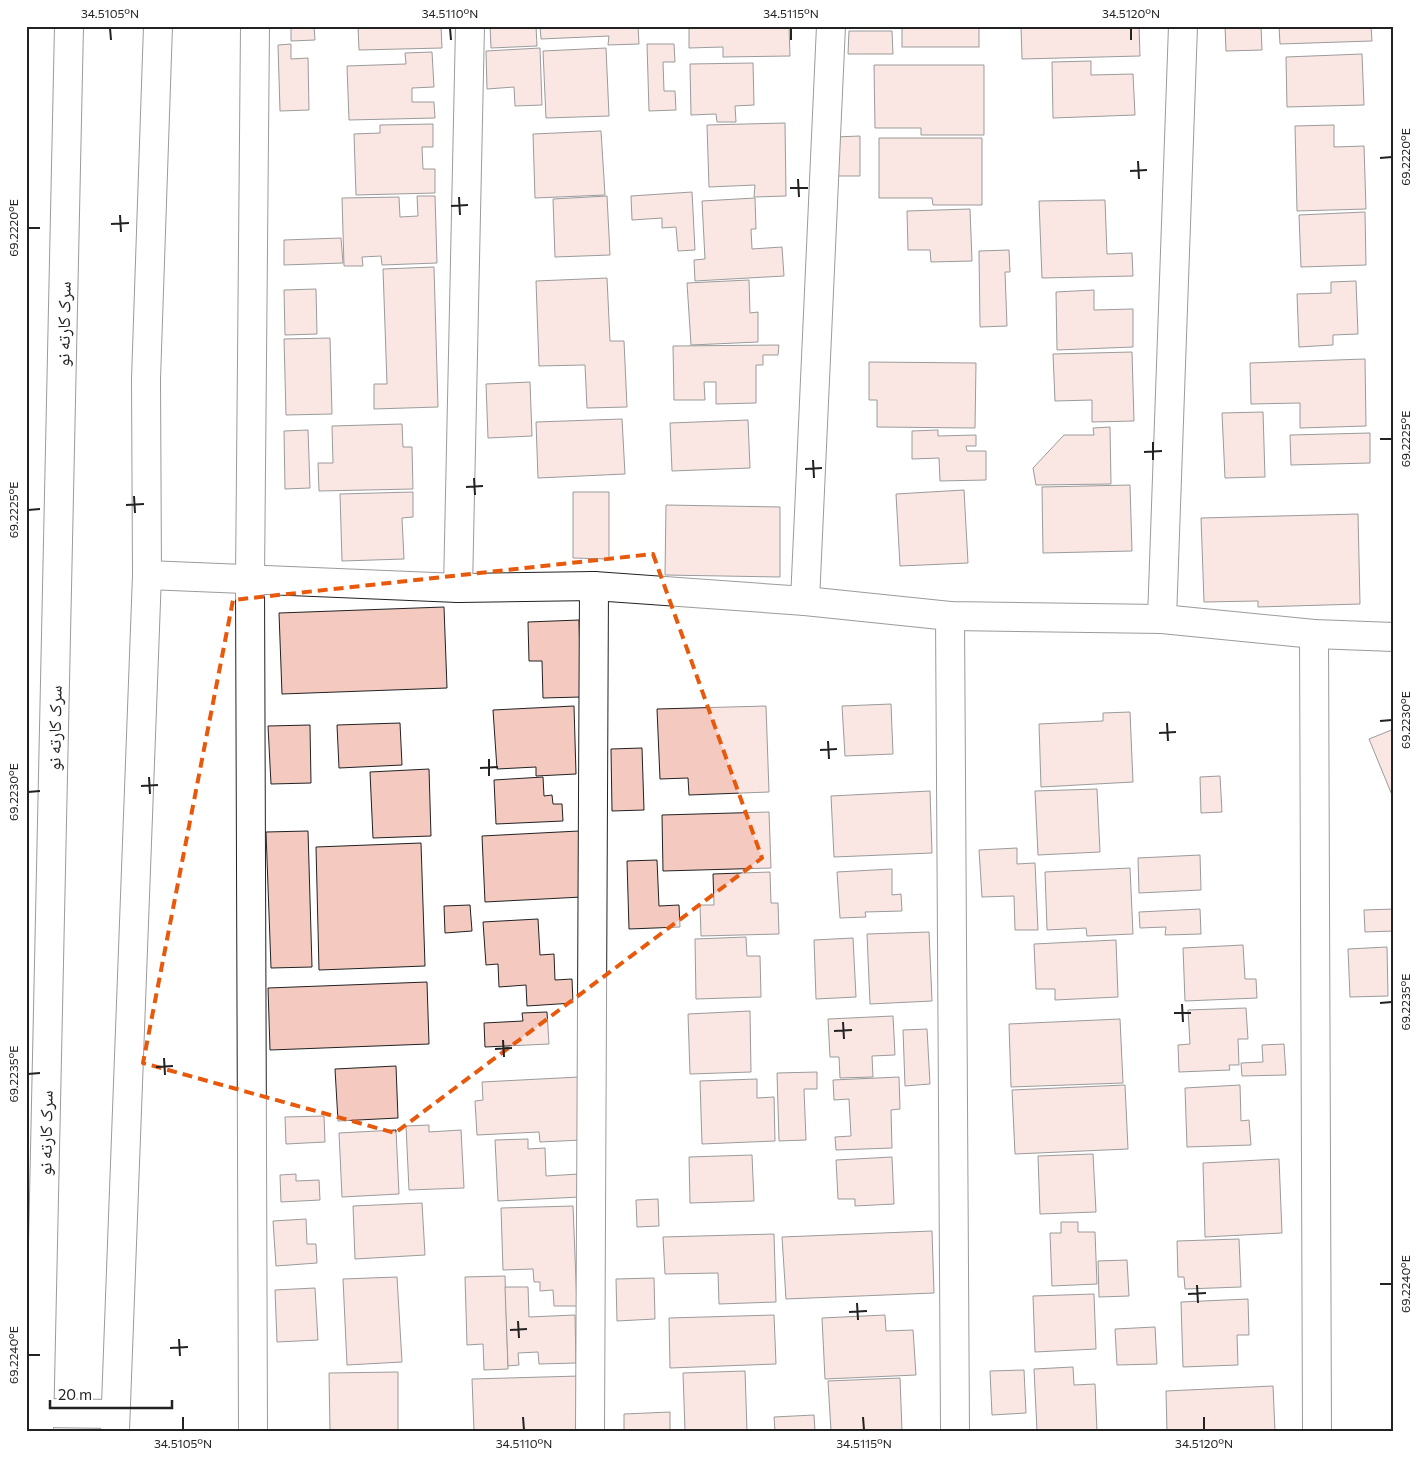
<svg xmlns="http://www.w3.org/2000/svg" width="1420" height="1457" font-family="Commissioner,'Noto Naskh Arabic',sans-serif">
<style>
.building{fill:#f3c9c0;stroke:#222}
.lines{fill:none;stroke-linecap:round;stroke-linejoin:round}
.minor-casing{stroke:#222;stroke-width:30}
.trunk-casing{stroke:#222;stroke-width:30}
.minor{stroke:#fff;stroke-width:28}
.trunk{stroke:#fff;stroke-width:28}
.marked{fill:none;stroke:#e8590c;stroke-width:4;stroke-dasharray:10 6;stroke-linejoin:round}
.ticks{fill:none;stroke:#222;stroke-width:2}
.labels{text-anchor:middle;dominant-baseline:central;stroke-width:4;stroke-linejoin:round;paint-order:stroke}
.street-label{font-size:18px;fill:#222;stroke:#fff}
.neatline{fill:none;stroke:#222;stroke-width:2}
.ticks-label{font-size:12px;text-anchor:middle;fill:#222}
</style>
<rect width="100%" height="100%" fill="#fff"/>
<g class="building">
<path d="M291,26H314L315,40L291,41Z"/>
<path d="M358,26H441L442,48L359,50Z"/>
<path d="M490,26H536L537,46L491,48Z"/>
<path d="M540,26H638L639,44L608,45L609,36L541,39Z"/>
<path d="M689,26H789L790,56L723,57V47L689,48Z"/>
<rect x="902" y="26" width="77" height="21"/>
<path d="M1021,26H1139L1140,56L1022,59Z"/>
<path d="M1225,26H1261L1262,50L1226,51Z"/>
<path d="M1279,26H1371L1372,41L1280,44Z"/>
<path d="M849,31H892L893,54H848Z"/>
<path d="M291,44V59L308,58L309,110L280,111L278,45Z"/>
<path d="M647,44H674L675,62H663L664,91H675L676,110L649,111Z"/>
<path d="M540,48L542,105L515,106L514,87L487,89L486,51Z"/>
<path d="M606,48L609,116L546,118L543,51Z"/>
<path d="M432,52L434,87L412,88V102H434L435,118L349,120L347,66L406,64L405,53Z"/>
<path d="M1362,54L1364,105L1287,107L1286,57Z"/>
<path d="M1091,61V75L1133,74L1135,115L1053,118L1052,62Z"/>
<path d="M753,63L754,105L735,106L736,122H717L716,114L691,115L690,64Z"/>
<path d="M874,65H984V135H921V128H875Z"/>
<path d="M785,123L786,196L754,197L755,185L709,187L707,125Z"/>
<path d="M433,124V147H422L423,169H435V193L356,195L354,134L380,133V125Z"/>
<path d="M1334,125V147L1364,146L1366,209L1297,211L1295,126Z"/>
<path d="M601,131L605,195L535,198L533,134Z"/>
<path d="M860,136V176H834V137Z"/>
<path d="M879,138H982V205H933L932,198H879Z"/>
<path d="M692,192L695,250L678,251L676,227L662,228V218L632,220L631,196Z"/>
<path d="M417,196H435L437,263L382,265L381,256L362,257L363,266H344L342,198L399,197L400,217L418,216Z"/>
<path d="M607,196L610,255L555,257L553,199Z"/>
<path d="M755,198L756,229H751L752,249L782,247L784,276L695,281L694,260L705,259L702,201Z"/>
<path d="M1105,200L1107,254L1132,253L1133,276L1042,278L1039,201Z"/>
<path d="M970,209L972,261L931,262L930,250H908L907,211Z"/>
<path d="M1365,212L1366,265L1301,267L1299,215Z"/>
<path d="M341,238L343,263L284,265V240Z"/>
<path d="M1009,250L1010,272H1005L1007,326L980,327L979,251Z"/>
<path d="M434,267L438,407L374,409V384H387L383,269Z"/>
<path d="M607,278L610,341H624L627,407L587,408L585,365L539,366L536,281Z"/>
<path d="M749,280L750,313L758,312V342L691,345L687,283Z"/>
<path d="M1356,281L1358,334L1333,335V345L1299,347L1297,294L1331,293V282Z"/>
<path d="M316,289L317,334L285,335L284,290Z"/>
<path d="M1094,290V310L1133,309V347L1057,350L1056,292Z"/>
<path d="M330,338L332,414L286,415L284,339Z"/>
<path d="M779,345L778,355H763V365H756V403L716,404V382H704L705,400H674L673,346Z"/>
<path d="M1132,352L1134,421L1092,422V400L1055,401L1053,354Z"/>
<path d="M1365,359L1366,426L1300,428V403L1251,404L1250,363Z"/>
<path d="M869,362L976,363L975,428L877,427V400H869Z"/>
<path d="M530,382L532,436L488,438L486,384Z"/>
<path d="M1263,412L1265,477L1225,478L1222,413Z"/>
<path d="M622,419L625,474L538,478L536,422Z"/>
<path d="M748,420L750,468L672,471L670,423Z"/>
<path d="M402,424L403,447H412L413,489L319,491L318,463H333L332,426Z"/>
<path d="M1110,427L1111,484L1036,485L1033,468L1064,435H1094L1093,428Z"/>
<path d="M308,430L310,488L285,489L284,431Z"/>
<path d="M938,430V436L976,435V446H966L967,451H986V480L940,481L939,458L912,459V431Z"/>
<path d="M1370,433V463L1291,465L1290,435Z"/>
<path d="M1130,485L1132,551L1043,553L1042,487Z"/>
<path d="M964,490L968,563L900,566L896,494Z"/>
<path d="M413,492V517L402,518L404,559L342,561L340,494Z"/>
<path d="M573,492H609V559L573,558Z"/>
<path d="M666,505L780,507V577L665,575Z"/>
<path d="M1358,514L1360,604L1258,607V601L1204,602L1201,518Z"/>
<path d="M444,607L447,688L282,694L279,613Z"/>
<path d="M579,620L581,697L543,698L542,661H529L528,622Z"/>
<path d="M891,704L893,754L845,756L842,706Z"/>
<path d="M574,706L576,774L536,776V767L497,769L493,710Z"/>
<path d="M766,706L769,792L689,795L688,778L660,779L657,709Z"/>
<path d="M1130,712L1133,782L1041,787L1039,724L1103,721V713Z"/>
<path d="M400,723L402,765L339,768L337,725Z"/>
<path d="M310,725L311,783L271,784L268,726Z"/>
<path d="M1394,729V794L1392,795L1369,739Z"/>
<path d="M642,748L644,810L612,811L611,749Z"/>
<path d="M429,769L431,836L373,838L370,772Z"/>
<path d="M1220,776L1222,812L1201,813L1200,777Z"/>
<path d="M543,777L544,796L552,795L553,804H562L563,821L496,824L494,780Z"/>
<path d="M1097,789L1100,852L1038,855L1035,791Z"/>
<path d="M930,791L932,853L834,857L831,796Z"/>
<path d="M769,812L771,868L663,871L662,815Z"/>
<path d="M308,831L312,967L271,968L266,832Z"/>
<path d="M579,831L582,897L485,902L482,836Z"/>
<path d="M421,843L425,966L319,970L316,847Z"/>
<path d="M1017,848V864L1035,863L1038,930H1015L1014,896L982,897L979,850Z"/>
<path d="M1200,855L1201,890L1139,893L1138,858Z"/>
<path d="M657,860L659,906L679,905L680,927L629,929L627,861Z"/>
<path d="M1130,868L1133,934L1087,936L1086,928L1047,930L1045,872Z"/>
<path d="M892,869V895L901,894L902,911L865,912L866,917L840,918L837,872Z"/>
<path d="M770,872L771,903H778L779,934L701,936L700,905H714L713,874Z"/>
<path d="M470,905L472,931L445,933L444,906Z"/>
<path d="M1200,909L1201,934L1165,935L1166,927L1140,928L1139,912Z"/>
<path d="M1394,909V931L1365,932L1364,910Z"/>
<path d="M538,919L540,955L554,954L555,980L572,979L573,1003L527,1006L526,985L499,987L498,964L486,965L483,922Z"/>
<path d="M929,932L932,1001L870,1004L867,934Z"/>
<path d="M746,937L747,956H760L761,997L696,999L695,939Z"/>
<path d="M853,938L856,997L816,999L814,940Z"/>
<path d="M1116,940L1118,997L1055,1000V989H1036L1034,944Z"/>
<path d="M1243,945L1245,979H1256L1257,998L1185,1001L1183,948Z"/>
<path d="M1387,947L1388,996L1350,997L1348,949Z"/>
<path d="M427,982L429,1044L270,1050L268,988Z"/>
<path d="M1246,1008L1248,1039H1238L1239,1065H1229L1230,1070L1179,1072L1178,1045L1190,1044L1188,1010Z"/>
<path d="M750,1011L751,1072L690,1074L688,1014Z"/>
<path d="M547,1012L549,1044L485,1047L484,1023L523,1021L522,1013Z"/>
<path d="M893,1016L895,1055L872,1056L873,1077L840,1078L839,1057H830L828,1019Z"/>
<path d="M1120,1019L1123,1083L1011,1087L1009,1024Z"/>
<path d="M927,1029L930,1084L905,1086L903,1030Z"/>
<path d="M1284,1044L1286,1075L1242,1076L1241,1063L1263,1062L1262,1045Z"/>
<path d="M396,1066L398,1118L338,1121L335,1069Z"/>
<path d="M817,1072V1089H804L806,1140L779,1141L777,1073Z"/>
<path d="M579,1077L582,1140L540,1142L539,1132L477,1135L475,1101L483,1100L482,1082Z"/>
<path d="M899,1077L900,1109L891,1110L892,1148L836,1150L835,1137L851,1136L849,1099L834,1100L833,1080Z"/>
<path d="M757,1079V1098L774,1097L775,1141L702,1144L700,1081Z"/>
<path d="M1125,1085L1128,1149L1015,1154L1012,1090Z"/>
<path d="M1240,1085L1241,1121L1249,1120L1251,1145L1187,1147L1185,1088Z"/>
<path d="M324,1116L325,1142L286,1144L285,1117Z"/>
<path d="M429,1125V1132L461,1130L464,1188L409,1190L406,1126Z"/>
<path d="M396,1130L399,1194L342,1197L339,1133Z"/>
<path d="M528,1139V1149L545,1148L546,1176L579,1174L580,1197L498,1201L495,1140Z"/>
<path d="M1093,1154L1096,1212L1040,1214L1038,1156Z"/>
<path d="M752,1155L754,1201L690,1203L689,1157Z"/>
<path d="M892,1157L894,1204L855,1206V1199H838L836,1160Z"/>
<path d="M1279,1159L1282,1233L1205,1237L1203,1163Z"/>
<path d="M296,1174V1181L319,1180L320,1200L281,1202L280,1175Z"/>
<path d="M658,1199L659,1226L637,1227L636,1200Z"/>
<path d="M422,1203L425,1255L355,1259L353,1206Z"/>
<path d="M573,1206L577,1306H554L553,1290L540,1291V1282H534L533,1269L503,1270L501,1208Z"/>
<path d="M306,1219L307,1244H316L317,1263L276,1266L273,1221Z"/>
<path d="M1061,1222H1078V1232H1095L1097,1284L1052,1286L1050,1233H1061Z"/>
<path d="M932,1231L934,1293L786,1299L782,1237Z"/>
<path d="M774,1234L776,1302L719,1304L718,1273L665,1274L663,1237Z"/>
<path d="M1239,1239L1241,1287L1185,1289L1184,1277H1178L1177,1241Z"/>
<path d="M1127,1260L1129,1296L1099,1297L1098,1261Z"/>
<path d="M505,1276L508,1369L484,1370L483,1344L467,1345L465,1277Z"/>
<path d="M397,1277L402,1362L347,1365L343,1279Z"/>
<path d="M654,1278L655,1319L617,1321L616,1279Z"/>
<path d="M505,1287H528L529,1317L575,1315L576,1363L539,1364L538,1352L518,1353L519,1365L508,1366Z"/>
<path d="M315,1288L318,1340L277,1342L275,1290Z"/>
<path d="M1094,1294L1096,1349L1035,1352L1033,1296Z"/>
<path d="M1248,1299L1249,1335H1237L1238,1365L1183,1367L1181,1302Z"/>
<path d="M774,1315L776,1364L670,1368L669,1318Z"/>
<path d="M885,1315L886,1331L913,1330L916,1375L825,1379L822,1318Z"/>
<path d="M1155,1327L1157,1364L1117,1365L1115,1329Z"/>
<path d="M1073,1367L1074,1385L1095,1384L1097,1431H1037L1034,1369Z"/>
<path d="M1024,1370L1026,1413L992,1415L990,1371Z"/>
<path d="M745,1371L747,1431H685L683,1373Z"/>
<path d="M398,1372V1431H330L329,1373Z"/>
<path d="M580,1376L582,1431H474L472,1379Z"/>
<path d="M900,1378L902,1431H831L828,1381Z"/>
<path d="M1273,1386L1275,1431H1167L1166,1391Z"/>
<path d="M670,1412V1431H624V1414Z"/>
<path d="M814,1415L815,1431H775L774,1417Z"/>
</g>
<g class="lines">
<g class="minor-casing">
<g id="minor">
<path d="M147,575L458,588L594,586L805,601L950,616L1162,619L1314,634L1394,637"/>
<path d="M458,588L470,26"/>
<path d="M805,601L831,26"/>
<path d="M950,616L955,1431"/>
<path d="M1162,619L1183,26"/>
<path d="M1314,634L1317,1431"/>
<path d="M115,1431L147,575L146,379L158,26"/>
<path d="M253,1431L250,580L255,26"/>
<path d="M590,1431L594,586"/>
</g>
</g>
<g class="trunk-casing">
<g id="trunk">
<path d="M39,1413L115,1414"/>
<path d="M39,1431L69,26"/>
</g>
</g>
<use href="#minor" class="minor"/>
<use href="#trunk" class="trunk"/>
</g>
<path d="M0 0H1420V1457H0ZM653,554L762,858L395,1133L143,1063L233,600Z" fill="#fff" fill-opacity=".55" fill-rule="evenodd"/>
<path class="marked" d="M653,554L762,858L395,1133L143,1063L233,600Z"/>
<path class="ticks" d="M110,28L111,40M450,28L451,40M791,28V40M1131,28V40M1380,158L1392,157M1138,161L1139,179M1130,171L1147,170M798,179L799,197M790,188H808M459,197L460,215M451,206L468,205M120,215L121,232M111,224L129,223M28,228H40M1380,439H1392M1153,442V460M1144,452L1162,451M813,460L814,478M805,469L822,468M474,478L475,495M466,487L483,486M134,496L135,513M126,505L144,504M28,510L40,509M1380,721L1392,720M1167,723L1168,741M1159,733L1176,732M828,741L829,759M820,750L837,749M489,759V776M480,768L498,767M149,777L150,794M141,786L158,785M28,792L40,791M1380,1003L1392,1002M1182,1004L1183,1022M1174,1013H1191M843,1022L844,1039M834,1031L852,1030M503,1040L504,1057M495,1049L512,1048M164,1058L165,1075M156,1067L173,1066M28,1074L40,1073M1380,1284H1392M1197,1285L1198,1303M1188,1294L1206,1293M857,1303L858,1320M849,1312L867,1311M518,1321L519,1338M510,1330L527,1329M179,1339L180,1356M170,1348L188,1347M28,1355H40M183,1417V1430M523,1417L524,1430M863,1417L864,1430M1204,1417V1430"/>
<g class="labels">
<g class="street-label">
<text transform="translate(63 324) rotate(-89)">سرک کارته نو</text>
<text transform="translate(54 728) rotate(-89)">سرک کارته نو</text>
<text transform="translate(45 1133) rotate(-89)">سرک کارته نو</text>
</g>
</g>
<rect width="1420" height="1457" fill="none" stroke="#ffffff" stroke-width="55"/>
<path d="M50 1400v8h122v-8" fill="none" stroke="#222222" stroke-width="2.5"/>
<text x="58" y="1400" font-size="15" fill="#222222" stroke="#ffffff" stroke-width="4" paint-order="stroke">20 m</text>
<rect x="28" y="28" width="1364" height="1402" class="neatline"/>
<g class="ticks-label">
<text x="110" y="18">34.5105°N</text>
<text x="450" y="18">34.5110°N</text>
<text x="791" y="18">34.5115°N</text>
<text x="1131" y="18">34.5120°N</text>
<text transform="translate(1406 157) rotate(-90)" y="4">69.2220°E</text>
<text transform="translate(14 228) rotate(-90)" y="4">69.2220°E</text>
<text transform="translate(1406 439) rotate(-90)" y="4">69.2225°E</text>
<text transform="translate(14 510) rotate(-90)" y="4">69.2225°E</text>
<text transform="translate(1406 720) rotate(-90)" y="4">69.2230°E</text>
<text transform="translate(14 792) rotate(-90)" y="4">69.2230°E</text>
<text transform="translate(1406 1002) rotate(-90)" y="4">69.2235°E</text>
<text transform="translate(14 1074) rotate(-90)" y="4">69.2235°E</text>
<text transform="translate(1406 1284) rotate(-90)" y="4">69.2240°E</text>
<text transform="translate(14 1355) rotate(-90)" y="4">69.2240°E</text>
<text x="183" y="1448">34.5105°N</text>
<text x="524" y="1448">34.5110°N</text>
<text x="864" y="1448">34.5115°N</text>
<text x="1204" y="1448">34.5120°N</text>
</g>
</svg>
